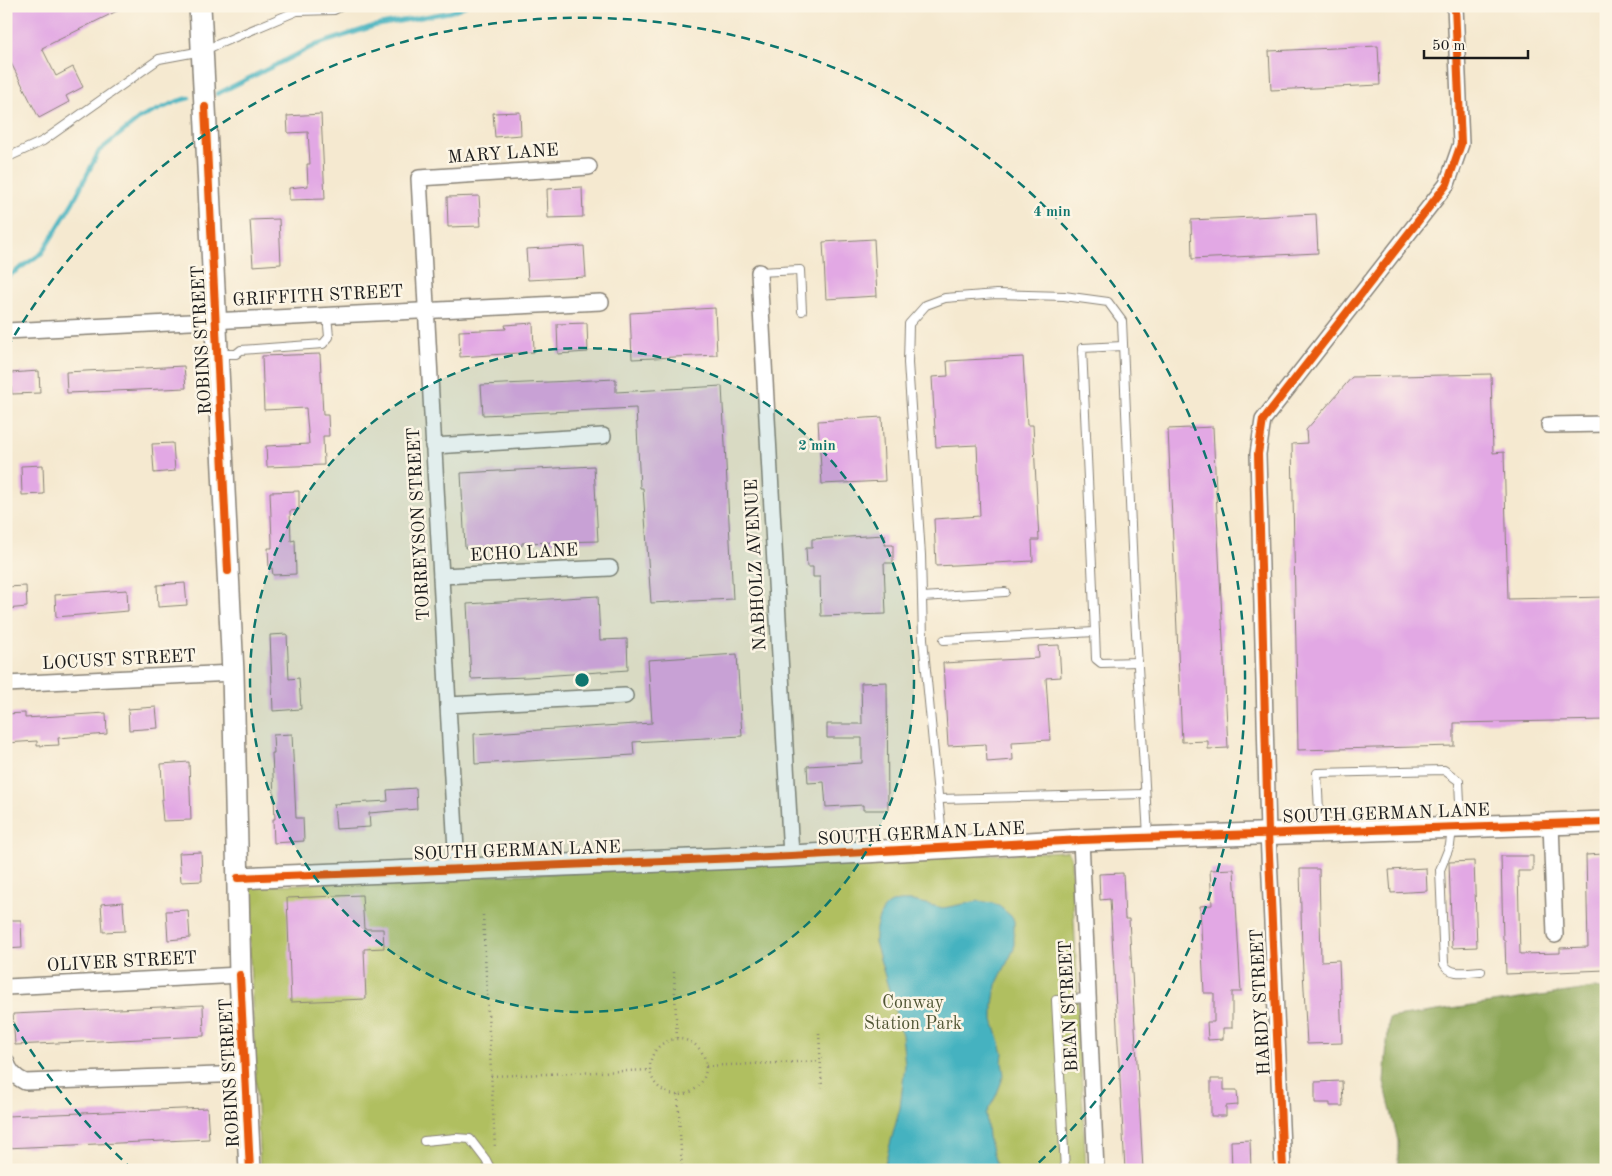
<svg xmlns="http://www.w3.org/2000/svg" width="1612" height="1176" font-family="'Old Standard TT',serif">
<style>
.green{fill:#b0bf61;stroke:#666e3e}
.forest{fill:#8ca657;stroke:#54613a}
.water{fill:#44b2c0;stroke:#30676e}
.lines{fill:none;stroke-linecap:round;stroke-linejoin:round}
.stream{stroke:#44b2c0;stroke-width:4.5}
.building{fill:#e2a8e4}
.lane-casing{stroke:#888276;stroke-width:10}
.street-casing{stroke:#888276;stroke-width:18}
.secondary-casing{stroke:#888276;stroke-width:24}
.path{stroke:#888276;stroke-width:2.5;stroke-dasharray:1 4;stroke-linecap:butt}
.lane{stroke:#fff;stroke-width:8}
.street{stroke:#fff;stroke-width:15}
.secondary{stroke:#fff;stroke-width:21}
.cycleway-casing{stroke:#fcf5e5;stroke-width:11}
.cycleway{stroke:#e8590c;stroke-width:8}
.ring{fill:none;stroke:#0f766e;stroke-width:2.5;stroke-dasharray:9 6}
.labels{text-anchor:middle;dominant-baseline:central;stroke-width:5;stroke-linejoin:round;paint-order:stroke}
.street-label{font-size:18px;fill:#1c1c1c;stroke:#fcf5e5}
.park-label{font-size:18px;fill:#505534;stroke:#fcf5e5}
.centre{fill:#0f766e;stroke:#fcf5e5;stroke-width:2.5}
.ring-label{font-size:15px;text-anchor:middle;font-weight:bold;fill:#0f766e;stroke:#fcf5e5;stroke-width:5;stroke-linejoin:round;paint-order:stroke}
</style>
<rect width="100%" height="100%" fill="#fcf5e5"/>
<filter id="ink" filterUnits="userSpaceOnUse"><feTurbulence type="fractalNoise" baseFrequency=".02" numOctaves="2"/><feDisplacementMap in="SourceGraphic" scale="10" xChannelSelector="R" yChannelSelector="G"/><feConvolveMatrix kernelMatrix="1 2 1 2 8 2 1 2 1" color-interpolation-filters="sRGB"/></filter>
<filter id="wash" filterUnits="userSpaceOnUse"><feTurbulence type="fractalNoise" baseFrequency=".0096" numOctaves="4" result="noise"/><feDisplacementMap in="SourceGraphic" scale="20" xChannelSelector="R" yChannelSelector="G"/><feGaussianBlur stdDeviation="1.12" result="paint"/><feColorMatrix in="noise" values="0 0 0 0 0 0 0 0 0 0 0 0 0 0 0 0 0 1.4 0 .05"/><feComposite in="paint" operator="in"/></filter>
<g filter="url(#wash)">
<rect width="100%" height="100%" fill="#f5e9d0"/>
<path class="green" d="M1068,851L1071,857L1086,1170H260L247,899L250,890L254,886Z"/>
<path class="forest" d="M1595,988L1606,990V1170H1398V1141L1384,1082L1389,1018Z"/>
<path class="water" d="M913,901L943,908L979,901L992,903L999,906L1011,916L1014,921V949L996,985L993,1004V1020L1003,1053L1002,1062L1004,1075L996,1096L986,1114L988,1137L998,1170H883L900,1108L905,1065L902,1035L875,942C874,930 879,908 892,903C898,900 907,901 913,901Z"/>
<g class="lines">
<g class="stream">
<path d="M217,94L316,45L374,26L450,12L465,6"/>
<path d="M6,278L42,253L73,202L99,151L140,118L178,101L189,98"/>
</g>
</g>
<g id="blocks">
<g class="building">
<path d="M6,6H127L42,48L56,76L73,67L83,87L66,96L69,102L39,118L11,63L10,64L6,57Z"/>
<path d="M1378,46L1380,85L1271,90L1269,51Z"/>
<path d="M520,112L521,135L495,137L493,113Z"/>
<path d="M321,114L325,199L289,200V188L308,186L307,164H310L308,132L288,133L287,116Z"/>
<path d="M582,187L583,217L548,218L547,189Z"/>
<path d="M479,196L481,226L448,227L447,197Z"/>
<path d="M1316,214L1318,253L1192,259L1191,220Z"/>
<path d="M279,219L281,264L253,266L250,220Z"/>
<path d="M874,239L877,296L826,299L823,242Z"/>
<path d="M584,246L586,277L528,280L526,249Z"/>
<path d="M715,308L717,355L632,359L630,313Z"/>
<path d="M533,323L534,352L460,357L459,331L506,329L505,325Z"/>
<path d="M587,323L588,352L558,354L557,324Z"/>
<path d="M320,354L323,415H328L329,436H323L324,465L267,467L266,446L309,444L306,408L264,410L262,356Z"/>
<path d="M1023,357L1027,425H1033L1039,540H1032L1033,561L936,566L934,519L980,516L977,445L936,447L932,377L948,376L947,361Z"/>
<path d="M184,366L186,388L67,393L66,372Z"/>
<path d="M39,371L40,393L12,394L10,373Z"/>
<path d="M1491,374L1493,453L1504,452L1508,599L1606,597V720L1454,723V746L1298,750L1292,444L1307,443L1306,430L1352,377Z"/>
<path d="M616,379V392L722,386L733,599L651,603L643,488H640L636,408L483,415L481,385Z"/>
<path d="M882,417L885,481L822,484L818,421Z"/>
<path d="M1213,427L1228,748L1208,749V741L1182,742L1168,429Z"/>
<path d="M173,443L175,471L154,473L152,444Z"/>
<path d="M43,465L44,494L22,495L21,466Z"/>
<path d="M594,466L598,541L522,543V546L465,548L461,473Z"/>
<path d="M299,491V510L290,511L291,541L295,540L296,574L273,575L272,568H269L268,548H272V541L270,492Z"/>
<path d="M885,535V545H893V563H884L886,614L821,616L820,577H813V567H807L806,548H812V539Z"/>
<path d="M185,583L187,605L158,607L157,585Z"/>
<path d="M26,586L27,607L6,609V587Z"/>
<path d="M127,590L128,611L56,617L55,595Z"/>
<path d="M598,596L600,640L627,639L628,670L528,677L471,679L467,604Z"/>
<path d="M287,634L289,679L299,678L301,709L273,711L270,635Z"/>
<path d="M1059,645L1061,677L1046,678L1050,740L1012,742L1013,760L987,762L986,744L948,746L943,663L1039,658L1038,646Z"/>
<path d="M737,654L742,736L633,742L634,755L475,764L474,734L652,723L648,660Z"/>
<path d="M887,682L888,810H863V805L826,807L824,782L808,783L807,766L862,763V738H827V724H862L861,683Z"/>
<path d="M156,707L158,728L129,730L128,709Z"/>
<path d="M25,713V718L106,713L107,734L58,738L59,745L37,746V741L6,743V714Z"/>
<path d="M292,734L296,818H303L304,841L274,843L273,819H275L272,753H274L273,735Z"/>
<path d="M189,762L191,820L163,821L161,800H163L161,764Z"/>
<path d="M416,788L417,809L369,813L370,827L336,829L334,804L388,801L387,790Z"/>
<path d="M201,852L202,881L181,882L179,853Z"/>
<path d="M1604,854L1606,970L1506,974L1505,940H1503L1501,856H1533V871H1518L1520,954L1560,953V948L1588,947L1586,855Z"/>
<path d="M1474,861L1477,947L1452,948L1449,862Z"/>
<path d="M1426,868L1427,891L1391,893L1389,870Z"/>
<path d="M1234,869L1241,992H1232V1028H1223V1039L1208,1040L1207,1022H1214V993H1204L1200,906L1212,905L1210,870Z"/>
<path d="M1300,869H1319L1321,961L1339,960L1342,1043L1307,1044L1302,952Z"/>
<path d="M1123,873L1125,919H1129L1143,1170H1125L1110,899L1100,900L1099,874Z"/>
<path d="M362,895L364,929H383L384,948L364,949L366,999L291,1002L287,898Z"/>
<path d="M123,902L125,931L103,932L101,904Z"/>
<path d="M188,910L190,938L168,940L166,911Z"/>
<path d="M6,920H21L22,948L6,949Z"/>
<path d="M203,1005L204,1036L15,1045L13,1014Z"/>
<path d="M1211,1079H1224V1090H1237L1238,1105L1226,1106V1116H1211Z"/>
<path d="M1342,1081L1343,1106H1330V1103H1315V1082Z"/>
<path d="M207,1108L209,1139L6,1148V1116Z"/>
<path d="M1250,1140L1251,1170H1232L1231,1141Z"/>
</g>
</g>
</g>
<g filter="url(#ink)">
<use href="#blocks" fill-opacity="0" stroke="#888276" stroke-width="1"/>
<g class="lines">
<g class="lane-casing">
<g id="lane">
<path d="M6,158L43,141L159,59L202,51L297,11L334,10L342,6"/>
<path d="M759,272L800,270L802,311"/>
<path d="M1123,346L1082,348L1095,632L1096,659L1101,663L1138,662"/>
<path d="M218,354H236L241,350L323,344L329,337L327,315"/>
<path d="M922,597L1005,592"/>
<path d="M944,640L1095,632"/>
<path d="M939,799L1145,794"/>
<path d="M1452,829L1450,845L1440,870L1444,964C1451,977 1469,971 1481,971"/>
<path d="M1320,830L1317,773L1444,770L1459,781L1461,825"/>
<path d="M943,847L923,639L921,555L908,363L909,324L926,305L945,298L997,294L1064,296L1108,302L1122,321L1135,616L1148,836"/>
<path d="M424,1141L456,1138L470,1139L486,1160L491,1170"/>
<path d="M1065,1170L1056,1000L1088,998"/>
</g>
</g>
<g class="street-casing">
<g id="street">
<path d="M759,272L791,856"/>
<path d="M6,331L601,302"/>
<path d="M1549,425L1606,424"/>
<path d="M433,446L603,436"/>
<path d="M441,576L610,568"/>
<path d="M6,684L233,673"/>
<path d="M448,705L625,696"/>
<path d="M1551,823L1555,935"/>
<path d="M1081,840L1096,1170"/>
<path d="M457,868L419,178L589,167"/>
<path d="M6,987L240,975"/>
<path d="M6,1061C10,1072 15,1077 25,1082L245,1074"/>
<path d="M1283,1170L1268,833L1258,454L1263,420L1447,184L1461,144L1455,6"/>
</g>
</g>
<g class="secondary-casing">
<g id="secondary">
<path d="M200,6L228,571L233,673L240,975L250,1170"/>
<path d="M238,878L791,856L1081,840L1606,822"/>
</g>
</g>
<g class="path">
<path d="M483,915L495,1149"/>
<path d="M674,972L677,1039"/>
<path d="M819,1033L822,1088"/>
<circle cx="678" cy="1067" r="28"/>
<path d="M706,1066L821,1061"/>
<path d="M491,1076L651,1070"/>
<path d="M678,1095L682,1170"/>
</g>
<use href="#lane" class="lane"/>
<use href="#street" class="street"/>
<use href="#secondary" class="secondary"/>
<g class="cycleway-casing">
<g id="cycleway">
<path d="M205,107L228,571"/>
<path d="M238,878L791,856L1081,840L1606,822"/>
<path d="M240,975L250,1170"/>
<path d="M1283,1170L1268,833L1258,454L1263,420L1447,184L1461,144L1455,6"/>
</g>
</g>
<use href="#cycleway" class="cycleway"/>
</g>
</g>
<circle cx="582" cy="680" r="332" fill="#0f766e" fill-opacity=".12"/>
<g class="ring">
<circle cx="582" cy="680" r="332"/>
<path d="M133 1170A664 664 0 0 1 7 1012M7 348A664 664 0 1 1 1031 1170"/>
</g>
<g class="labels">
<g class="street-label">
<text transform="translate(503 154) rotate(-4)">MARY LANE</text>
<text transform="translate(318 296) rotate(-3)">GRIFFITH STREET</text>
<text transform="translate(202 340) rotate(-93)">ROBINS STREET</text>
<text transform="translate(419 524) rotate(-93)">TORREYSON STREET</text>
<text transform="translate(524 553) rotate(-3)">ECHO LANE</text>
<text transform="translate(756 565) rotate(-93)">NABHOLZ AVENUE</text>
<text transform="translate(119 660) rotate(-3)">LOCUST STREET</text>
<text transform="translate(1386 814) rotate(-2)">SOUTH GERMAN LANE</text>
<text transform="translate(921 834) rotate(-3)">SOUTH GERMAN LANE</text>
<text transform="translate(517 851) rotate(-2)">SOUTH GERMAN LANE</text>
<text transform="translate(122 962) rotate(-3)">OLIVER STREET</text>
<text transform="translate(1261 1002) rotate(-93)">HARDY STREET</text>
<text transform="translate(1069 1006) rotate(-93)">BEAN STREET</text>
<text transform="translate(230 1073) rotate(-93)">ROBINS STREET</text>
</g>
<g class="park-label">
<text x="913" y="1003">Conway<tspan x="913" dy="21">Station Park</tspan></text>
</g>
</g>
<circle cx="582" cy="680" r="8" class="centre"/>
<g class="ring-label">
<text x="1052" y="216">4 min</text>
<text x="817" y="450">2 min</text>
</g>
<rect width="1612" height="1176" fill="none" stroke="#fcf5e5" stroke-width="25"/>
<path d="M1424 50v8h104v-8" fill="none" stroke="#1c1c1c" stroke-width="2.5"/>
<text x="1432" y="50" font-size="15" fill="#1c1c1c" stroke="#fcf5e5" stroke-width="4" paint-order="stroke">50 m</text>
</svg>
